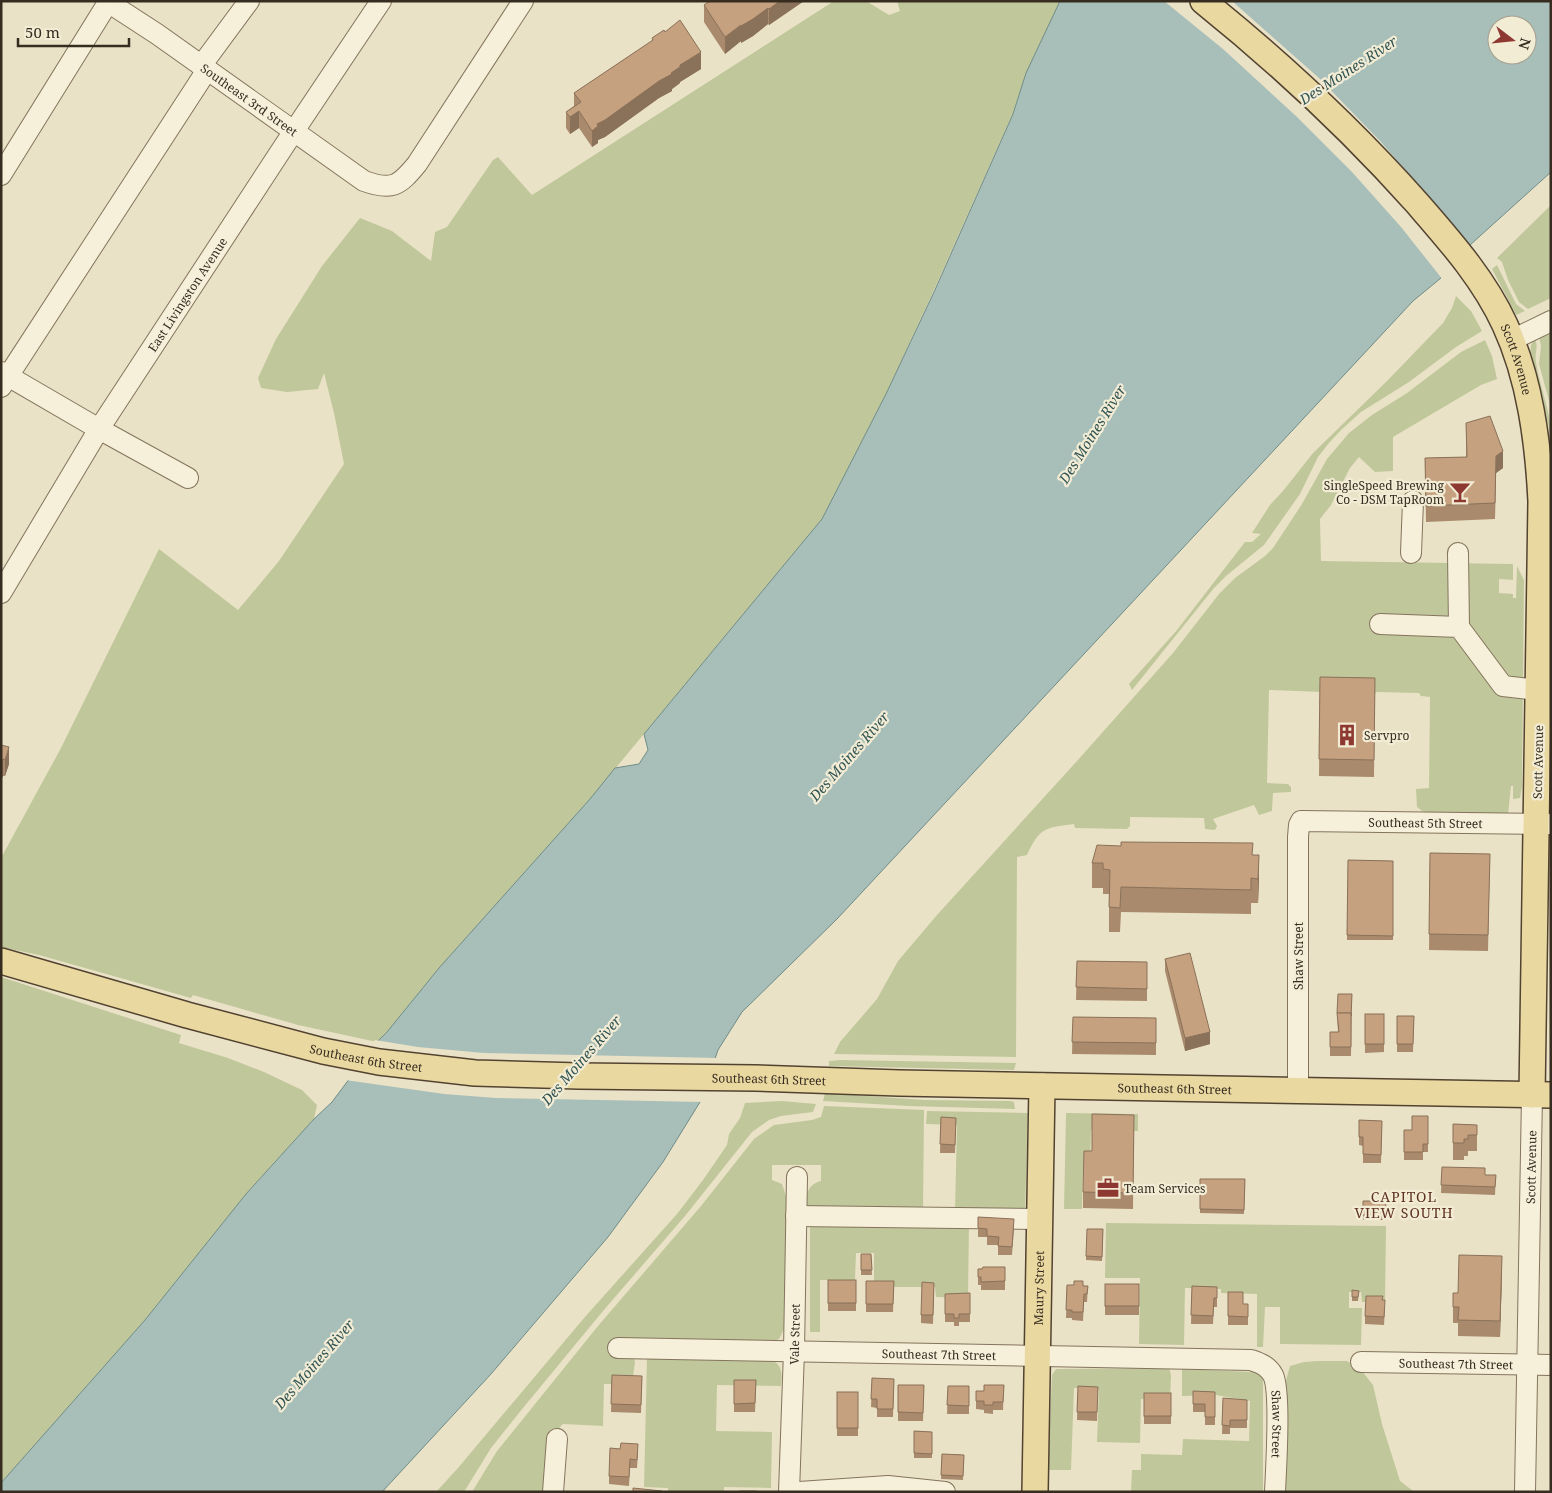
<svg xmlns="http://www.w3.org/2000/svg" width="1552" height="1493" font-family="'Noto Serif',serif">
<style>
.green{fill:#c0c89b}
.water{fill:#a7beb9;stroke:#6f8c87;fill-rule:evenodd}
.pier{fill:#eae2c6}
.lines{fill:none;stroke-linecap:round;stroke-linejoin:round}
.minor-casing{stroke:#84745d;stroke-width:22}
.major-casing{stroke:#524331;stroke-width:28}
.minor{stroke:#f6efd9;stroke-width:20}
.major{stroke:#ead8a1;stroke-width:25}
.wall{fill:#a98a6d}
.shaded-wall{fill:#8a7159}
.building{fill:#c5a17f;stroke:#8a7159}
.labels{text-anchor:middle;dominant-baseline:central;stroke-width:4.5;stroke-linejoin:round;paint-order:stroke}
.street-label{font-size:12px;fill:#362c20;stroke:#f3ecd5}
.poi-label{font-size:12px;fill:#362c20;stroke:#f3ecd5;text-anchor:start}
.water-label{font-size:14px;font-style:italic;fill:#305454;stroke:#f3ecd5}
.neighbourhood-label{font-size:14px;letter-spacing:1px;fill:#5f3323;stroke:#f3ecd5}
</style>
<rect width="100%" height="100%" fill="#eae2c6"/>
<g class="green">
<path d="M834,1H866L889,15L900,11L897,1H1060L1026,73L1013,113L933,292L886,394L822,519L590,799L439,968L387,1032L377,1042L298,1025L193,995L191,998L39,955L1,947V858L61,748L159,549L238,610L279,561L344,464L334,413L324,373L318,389L287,392L261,388L258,378L276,339L322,266L360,218L392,231L431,261L435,232L447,227L493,160L498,157L532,195Z"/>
<path d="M1551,205V298L1528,309L1519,302L1508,280L1502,262L1497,258Z"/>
<path d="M1497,265L1516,304L1525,311L1516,315L1514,311L1492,269Z"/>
<path d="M1456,296L1471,311L1482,331L1456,347L1409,382L1361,412L1342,429L1329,443L1318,457L1300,494L1264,545L1226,576L1214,588L1132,690L1129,684L1177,630L1245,542H1252L1261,534L1252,533L1270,505L1283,491L1313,453L1387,381L1443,323L1452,308Z"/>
<path d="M1551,331V408L1539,364L1541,346L1539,337Z"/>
<path d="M1535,339C1539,347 1534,354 1536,362C1540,389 1551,410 1551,438L1546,414L1530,357L1531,345Z"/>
<path d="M1485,340L1492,356L1497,379L1481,385L1393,437V471L1375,472L1359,457L1350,468L1331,505L1320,519L1321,561L1513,564V580L1499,579V593L1513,594V598H1516L1517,566L1524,580L1522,787L1520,798L1513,799V786H1511L1508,814L1426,812L1422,811L1417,807L1416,789L1429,788L1430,697L1421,696L1419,693L1376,692L1375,694L1269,690L1267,783L1288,784L1291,787V792L1273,793L1272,811L1259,815L1254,805L1213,819L1217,826L1215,830L1205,829L1204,818L1130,817V826L1127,829L1075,828L1074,824C1045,828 1040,827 1027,855L1017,857L1016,1057L834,1054L840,1042L877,999L898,961L937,915L1077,761L1173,653L1219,594L1235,578L1265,556L1273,548L1302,504L1327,459L1349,433L1372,415L1407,393L1461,352Z"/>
<path d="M1,977L181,1035L179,1043L228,1058L264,1072L302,1090L317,1105L314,1119L246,1194L145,1320L1,1483Z"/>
<path d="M840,1060L1016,1063L1014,1070L829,1066V1061Z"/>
<path d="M825,1093L924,1100L1010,1101L1014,1102L1015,1109L908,1106L823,1101Z"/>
<path d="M782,1101L816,1104L813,1112L781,1116L769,1120L752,1132L685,1216L603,1311L523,1408L491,1448L464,1492H436L458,1468L584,1318L677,1214L703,1180L727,1145L729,1134L740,1118L745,1103Z"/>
<path d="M824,1106L924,1110L923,1213L805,1210C806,1196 806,1185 821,1181V1165H772V1180L782,1184L788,1202L785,1327L779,1339L775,1341H616L612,1358L633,1355L635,1362L632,1384H604L603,1426L563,1424L552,1435L545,1492H472L497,1451L598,1326L701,1206L754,1139L774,1125L812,1120L821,1117Z"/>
<path d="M927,1111L1028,1113L1025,1213L955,1211L957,1125L926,1124Z"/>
<path d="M1066,1113L1138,1114V1131L1091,1130L1090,1166H1083L1082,1209H1064Z"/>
<path d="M1106,1223L1386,1226L1385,1302H1362L1361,1292H1349V1308H1362L1361,1345L1280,1344V1307H1265L1263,1347H1257V1294L1221,1293V1289L1185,1288L1184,1345L1139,1344L1140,1278H1105Z"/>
<path d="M810,1224H969L968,1298L936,1297L935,1287H874V1253H856L855,1280H820V1332H810Z"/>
<path d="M647,1357L771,1360C783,1365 782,1374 781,1386L717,1385L716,1431L772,1432L771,1488L724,1487V1492H668V1488L644,1487Z"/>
<path d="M1317,1361H1347L1361,1370L1373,1385L1382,1424L1400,1481L1413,1491L1423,1492H1284L1285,1384L1290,1366L1304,1362Z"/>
<path d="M1169,1368L1171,1375L1170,1400L1141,1399L1140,1443L1097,1442L1099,1389L1074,1388L1071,1470H1048L1052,1375L1056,1369Z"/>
<path d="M1182,1369L1253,1372L1263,1378V1492H1131L1132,1470H1141V1454L1182,1455L1183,1439L1249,1441L1250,1401L1216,1395L1182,1396Z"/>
</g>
<path class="water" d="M1060,1H1551V172L1470,245L1441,278L1413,301L837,919L742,1012L718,1050L700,1102L663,1162L608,1237L491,1374L382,1492H1V1483L145,1320L246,1194L314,1119L332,1102L377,1042L387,1032L439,968L590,799L615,768L639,764L648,750L644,734L822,519L886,394L934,292L1013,114L1026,73ZM1497,25H1527V55H1497Z"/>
<g class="pier">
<path d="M1164,1H1232L1319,78L1381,142L1472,247L1443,280L1401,227L1352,172L1296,116L1223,49Z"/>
<path d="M375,1040L418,1047L484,1053L718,1058L703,1102L496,1098L444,1094L345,1080Z"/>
</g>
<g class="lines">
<g class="minor-casing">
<g id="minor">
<path id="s1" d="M110,1L114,6L157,34L364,181C392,191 399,186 417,164L523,1"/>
<path d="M201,66L249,1"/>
<path d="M1,175L109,1"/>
<path d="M1512,340L1551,321"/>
<path d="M1,372L99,429L188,478"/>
<path d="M1,387L207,70"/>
<path d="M1411,553L1413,501"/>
<path d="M1458,553L1459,627"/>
<path id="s2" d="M1,593L99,429L284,146L381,1"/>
<path d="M1380,624L1459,627L1503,686L1538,690"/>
<path id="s3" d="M1298,1091V837L1299,825L1301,821L1551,824"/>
<path d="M796,1216L1040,1219"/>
<path id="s4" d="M618,1348L1251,1360C1260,1363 1268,1366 1273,1375C1281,1391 1276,1469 1275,1492"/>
<path id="s5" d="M1361,1362L1551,1365"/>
<path d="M553,1492L557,1439"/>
<path id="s6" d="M789,1492L794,1351L797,1177"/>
<path d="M799,1492L888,1486L945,1492"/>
<path id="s7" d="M1525,1492L1532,1095"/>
</g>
</g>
<g class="major-casing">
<g id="major">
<path id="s8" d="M1203,1C1280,63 1351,129 1417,203C1450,241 1484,279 1505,325C1530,379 1538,442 1541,501L1532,1095"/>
<path id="s9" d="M1,961L187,1015L323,1051L379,1062L475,1073L579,1076L755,1078L899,1083L1163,1088L1551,1095"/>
<path id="s10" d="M1035,1492L1042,1086"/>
</g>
</g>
<use href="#minor" class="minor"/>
<use href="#major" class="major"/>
</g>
<g class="wall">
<path d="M804,1L769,25L768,24L753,36L741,43V41L725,54L704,22V5Z"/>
<path d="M652,38L701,69L680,82V83L672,89V91L659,98L605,137L598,140V143L592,147L579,128L570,134L566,128V112L574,106V93L652,41Z"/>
<path d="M1466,423L1503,468L1496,473L1495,519L1426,522L1425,458L1466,457Z"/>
<path d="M1320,677L1375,678L1374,777L1319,776Z"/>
<path d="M1,745L9,764L5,776H3L1,780Z"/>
<path d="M1430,853L1490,854L1488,951L1429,950Z"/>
<path d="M1253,855L1259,879L1258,903H1251V914L1121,912L1120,932H1109V894H1103V888H1092V863Z"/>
<path d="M1348,860L1393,861V940H1347Z"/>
<path d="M1165,959L1210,1044L1185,1051L1165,971Z"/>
<path d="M1077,961L1147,962V1001L1076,1000Z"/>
<path d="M1352,994L1351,1056H1330V1032H1338L1337,1013Z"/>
<path d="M1365,1014H1384V1052L1365,1053Z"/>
<path d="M1397,1016H1414L1413,1052H1397Z"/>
<path d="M1073,1017L1156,1018V1055L1072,1054Z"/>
<path d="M1134,1115L1133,1209L1083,1208V1192L1092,1151Z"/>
<path d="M1428,1116V1152H1423V1160H1404V1130H1412Z"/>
<path d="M941,1117L956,1118L955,1153H940Z"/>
<path d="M1359,1120L1382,1121L1381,1163H1363V1146L1359,1145Z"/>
<path d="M1453,1124L1477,1125V1151H1468V1156H1464V1160H1453Z"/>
<path d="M1442,1167L1485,1175H1496L1495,1195L1441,1193Z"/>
<path d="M1200,1179H1245L1244,1214L1200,1213Z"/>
<path d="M1363,1201H1386L1385,1220H1363Z"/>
<path d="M978,1228H1014L1012,1255H998V1245H987V1237H978Z"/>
<path d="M1103,1229L1102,1261L1086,1260V1256Z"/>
<path d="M861,1254H871L872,1275H861Z"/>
<path d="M1005,1267V1290H981V1285H978V1269Z"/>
<path d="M1502,1272L1500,1337L1458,1336V1323H1453V1307L1458,1293Z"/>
<rect x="828" y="1280" width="28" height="31"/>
<path d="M866,1281H894L893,1312H866Z"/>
<path d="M934,1283L933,1324L921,1323V1315Z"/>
<rect x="1105" y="1284" width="34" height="31"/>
<path d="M1067,1285L1088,1286L1087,1302H1084L1083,1321L1072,1320V1318H1066Z"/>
<path d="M1192,1286L1217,1287V1307H1214L1213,1324H1191Z"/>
<path d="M1352,1290L1359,1291L1358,1301H1352Z"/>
<path d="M1228,1292L1243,1304H1248V1325H1228Z"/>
<path d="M970,1293V1322H959V1326H954V1322H945V1294Z"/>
<path d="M1382,1300L1385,1309L1384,1325L1365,1324V1316Z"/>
<path d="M612,1375L642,1376L641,1413L611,1412Z"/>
<path d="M872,1378L894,1379L893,1417H877V1408L871,1407Z"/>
<path d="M734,1380H756L755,1412H734Z"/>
<path d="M898,1385H924L923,1421H898Z"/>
<path d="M1004,1385L1003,1410H993V1414L984,1413V1410L976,1409V1391H984Z"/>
<path d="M948,1386H969V1414H947Z"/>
<path d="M1078,1386L1098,1387L1097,1421L1077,1420Z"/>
<path d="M1193,1391L1215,1392V1425H1205V1412H1193Z"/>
<rect x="837" y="1392" width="21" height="44"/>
<rect x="1144" y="1393" width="27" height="31"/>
<path d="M1223,1398L1247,1400V1428H1230V1434H1222Z"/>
<path d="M914,1431L932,1432V1458H914Z"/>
<path d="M638,1452L637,1468H630L629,1486L609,1484V1476Z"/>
<path d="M942,1454L964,1455L963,1480L941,1479Z"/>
</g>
<g class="shaded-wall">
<path d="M780,1H804L769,25V9Z"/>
<path d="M768,8V24L753,36L741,43V26Z"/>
<path d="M741,25V41L725,54V37Z"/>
<path d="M701,52V69L680,82V83L672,89V91L659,98L605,137L598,140V143L592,147V131L597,124L671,73L680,65Z"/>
<path d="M579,111V128L570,134V117Z"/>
<path d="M1503,451V468L1496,473L1495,519L1496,456Z"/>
<path d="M9,747V764L5,776V760Z"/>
<path d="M3,759V776L1,780V764Z"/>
<path d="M1259,855V879L1258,903V879Z"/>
<path d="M1210,1032V1044L1185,1051V1038Z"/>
<path d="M1502,1256V1272L1500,1337V1321Z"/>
</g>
<g class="building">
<path d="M710,1H780L769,9L768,8L753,19L741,26V25L725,37L704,5Z"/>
<path d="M680,20L701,52L680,65V67L671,73L672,74L659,81L605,120L597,124L598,126L592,131L579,111L570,117L566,112L581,102L574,93L653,40L652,38L664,30L665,32Z"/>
<path d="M1490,416L1503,451L1496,456L1495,503L1426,506L1425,458L1467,457L1466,423Z"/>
<path d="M1320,677L1375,678L1374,760L1319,759Z"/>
<path d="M1,745L9,747L5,760L3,759L1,764Z"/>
<path d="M1121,842L1253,843L1252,855H1259L1258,879L1251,878V890L1121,887L1120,908L1109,907L1110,870L1103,869V863H1092L1097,845L1121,846Z"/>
<path d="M1430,853L1490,854L1488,935L1429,934Z"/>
<path d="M1348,860L1393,861V936L1347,935Z"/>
<path d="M1190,953L1210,1032L1185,1038L1165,959Z"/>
<path d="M1077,961L1147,962V989L1076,987Z"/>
<path d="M1338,994H1352L1351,1016V1013H1337Z"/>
<path d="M1337,1013H1351V1047H1330V1032H1339Z"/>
<rect x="1365" y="1014" width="19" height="30"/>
<path d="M1397,1016H1414L1413,1044H1397Z"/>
<path d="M1073,1017L1156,1018V1043L1072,1042Z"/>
<path d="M1092,1114L1134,1115L1133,1193L1083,1192L1084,1151H1092Z"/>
<path d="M1412,1116H1428V1144H1423V1152H1404V1130H1412Z"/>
<path d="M941,1117L956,1118L955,1145L940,1144Z"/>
<path d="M1359,1120L1382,1121L1381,1155L1363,1154V1137H1359Z"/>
<path d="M1453,1124L1477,1125V1135H1468V1139H1464V1143H1453Z"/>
<path d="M1442,1167L1485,1168V1175H1496L1495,1187L1441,1185Z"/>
<path d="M1200,1179H1245L1244,1210L1200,1209Z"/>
<path d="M1363,1201H1386L1385,1216L1363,1215Z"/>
<path d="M978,1217L1014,1219L1012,1247L998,1246L999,1237L987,1236V1229L978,1228Z"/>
<path d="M1087,1229H1103L1102,1257L1086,1256Z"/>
<path d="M861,1254H871L872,1270H861Z"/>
<path d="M1459,1255L1502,1256L1500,1321L1458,1320L1459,1307H1453V1293H1458Z"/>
<path d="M983,1267H1005V1281L981,1282V1277H978V1269H982Z"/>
<rect x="828" y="1280" width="28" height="23"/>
<path d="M866,1281H894L893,1304H866Z"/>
<path d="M1074,1281H1083V1286H1088L1087,1294H1084L1083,1312H1072V1310H1066L1067,1285H1074Z"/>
<path d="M922,1282L934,1283L933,1315H921Z"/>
<rect x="1105" y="1284" width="34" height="22"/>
<path d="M1192,1286L1217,1287V1298H1214L1213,1316L1191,1315Z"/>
<path d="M1352,1290L1359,1291L1358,1297H1352Z"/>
<path d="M1228,1292H1243V1304H1248V1317L1228,1316Z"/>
<path d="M970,1293V1314H959V1318H954V1314H945V1294Z"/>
<path d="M1366,1296H1383L1382,1300H1385L1384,1317L1365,1316Z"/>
<path d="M612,1375L642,1376L641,1405L611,1404Z"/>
<path d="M872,1378L894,1379L893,1409H877V1399H871Z"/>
<path d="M734,1380H756L755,1403L734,1404Z"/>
<path d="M898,1385H924L923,1413L898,1412Z"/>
<path d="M984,1385H1004L1003,1402H993V1405H984V1401H976V1391H984Z"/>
<path d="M948,1386H969V1406L947,1405Z"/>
<path d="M1078,1386L1098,1387L1097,1412H1077Z"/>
<path d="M1193,1391L1215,1392V1417H1205V1404H1193Z"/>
<rect x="837" y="1392" width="21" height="36"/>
<rect x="1144" y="1393" width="27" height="23"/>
<path d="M1223,1398L1247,1400V1420H1230V1426L1222,1425Z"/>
<path d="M914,1431L932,1432V1454L914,1453Z"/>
<path d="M621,1443L638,1444L637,1460L630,1459L629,1477L609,1476L610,1448L620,1449Z"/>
<path d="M942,1454L964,1455L963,1476L941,1475Z"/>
<path d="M633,1488L662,1491V1492H633Z"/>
<rect x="740" y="1491" width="16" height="1"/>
</g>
<defs>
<g id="bar-bare" transform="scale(1.725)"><path d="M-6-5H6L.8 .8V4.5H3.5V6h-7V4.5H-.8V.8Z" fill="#8e3832" stroke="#f3ecd5" stroke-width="2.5" paint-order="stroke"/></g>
<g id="building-bare" transform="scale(1.725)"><path d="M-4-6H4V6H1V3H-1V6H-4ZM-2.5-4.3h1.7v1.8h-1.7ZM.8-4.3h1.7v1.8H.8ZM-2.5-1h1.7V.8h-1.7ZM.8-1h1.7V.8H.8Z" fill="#8e3832" stroke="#f3ecd5" stroke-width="2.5" paint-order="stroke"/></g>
<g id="office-bare" transform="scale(1.725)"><path d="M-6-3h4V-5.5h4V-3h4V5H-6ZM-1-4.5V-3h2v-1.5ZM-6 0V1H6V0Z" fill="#8e3832" stroke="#f3ecd5" stroke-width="2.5" paint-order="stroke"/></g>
</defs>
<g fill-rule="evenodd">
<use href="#bar-bare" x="1460" y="492"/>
<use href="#building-bare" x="1347" y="735"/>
<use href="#office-bare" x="1108" y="1188"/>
</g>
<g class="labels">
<g class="street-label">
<text stroke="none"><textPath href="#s1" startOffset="171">Southeast 3rd Street</textPath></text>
<text stroke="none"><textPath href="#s2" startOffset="352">East Livingston Avenue</textPath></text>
<text stroke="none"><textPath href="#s8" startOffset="482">Scott Avenue</textPath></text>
<text transform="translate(1538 762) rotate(-89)">Scott Avenue</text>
<text stroke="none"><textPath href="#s3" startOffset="395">Southeast 5th Street</textPath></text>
<text transform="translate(1298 956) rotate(-90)">Shaw Street</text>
<text stroke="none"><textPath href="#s9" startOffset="378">Southeast 6th Street</textPath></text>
<text stroke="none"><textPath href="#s9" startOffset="782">Southeast 6th Street</textPath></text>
<text stroke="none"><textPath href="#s9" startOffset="1188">Southeast 6th Street</textPath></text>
<text stroke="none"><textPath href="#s7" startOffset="325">Scott Avenue</textPath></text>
<text stroke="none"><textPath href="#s10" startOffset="204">Maury Street</textPath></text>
<text stroke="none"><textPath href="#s6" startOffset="158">Vale Street</textPath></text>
<text stroke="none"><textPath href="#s4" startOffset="321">Southeast 7th Street</textPath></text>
<text stroke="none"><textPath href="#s5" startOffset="95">Southeast 7th Street</textPath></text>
<text stroke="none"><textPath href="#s4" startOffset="710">Shaw Street</textPath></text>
</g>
<g class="poi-label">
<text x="1444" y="485" text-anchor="end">SingleSpeed Brewing<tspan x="1444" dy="14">Co - DSM TapRoom</tspan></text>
<text x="1364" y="735">Servpro</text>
<text x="1124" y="1188">Team Services</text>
</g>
<g class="water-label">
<text transform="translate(1348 70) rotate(-33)">Des Moines River</text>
<text transform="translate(1092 434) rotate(-58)">Des Moines River</text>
<text transform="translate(849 756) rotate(-49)">Des Moines River</text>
<text transform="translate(581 1060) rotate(-49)">Des Moines River</text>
<text transform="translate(314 1364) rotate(-49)">Des Moines River</text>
</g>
<g class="neighbourhood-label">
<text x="1404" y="1196">CAPITOL<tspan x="1404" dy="16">VIEW SOUTH</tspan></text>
</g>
</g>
<rect width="1552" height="1493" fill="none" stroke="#362c20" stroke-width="5"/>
<g transform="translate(1512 40) rotate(106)"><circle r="24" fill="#f3ecd5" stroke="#a79f8d"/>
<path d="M0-4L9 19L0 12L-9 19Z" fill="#8e3832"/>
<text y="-8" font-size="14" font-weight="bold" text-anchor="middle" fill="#362c20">N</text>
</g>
<path d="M18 38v8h111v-8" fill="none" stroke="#362c20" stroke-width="2.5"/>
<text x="25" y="38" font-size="15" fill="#362c20" stroke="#f3ecd5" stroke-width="4" paint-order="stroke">50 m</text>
</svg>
